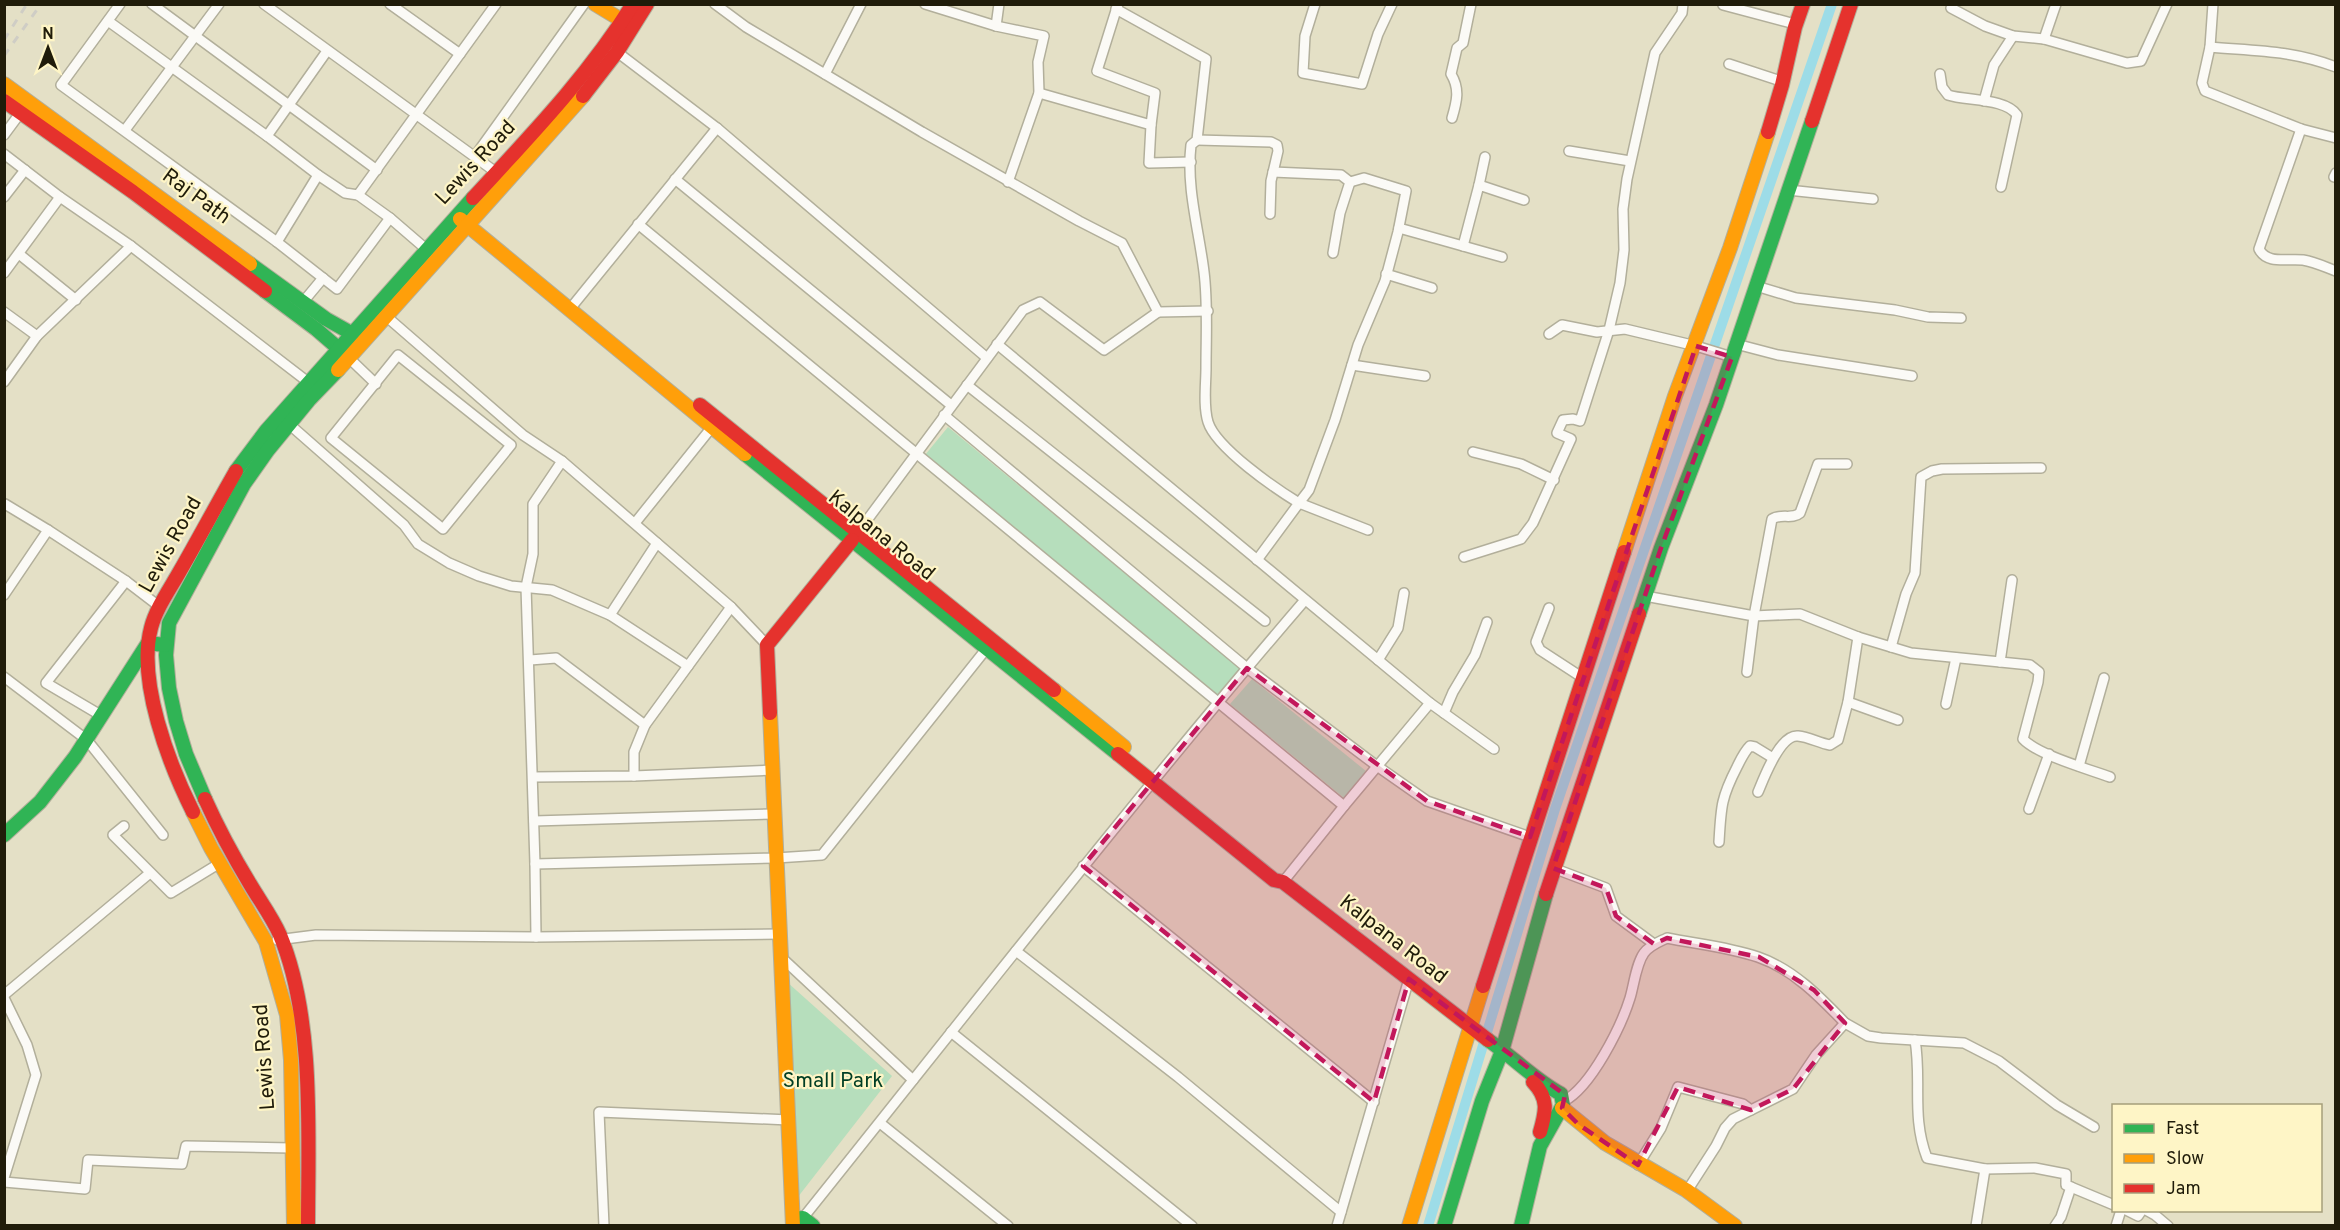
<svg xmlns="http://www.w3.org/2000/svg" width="2340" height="1230" font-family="Overpass,sans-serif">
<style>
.green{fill:#b6debc}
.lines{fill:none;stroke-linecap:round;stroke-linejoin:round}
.canal{stroke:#9ddce7;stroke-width:10}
.street-casing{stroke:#b2af9b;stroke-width:12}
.fast-casing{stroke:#b2af9b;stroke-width:16}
.slow-casing{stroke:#b2af9b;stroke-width:16}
.jam-casing{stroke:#b2af9b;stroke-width:16}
.street{stroke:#fbfaf6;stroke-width:9}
.fast{stroke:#30b455;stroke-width:14}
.slow{stroke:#ff9f0a;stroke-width:14}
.jam{stroke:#e5322d;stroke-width:14}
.rail{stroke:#cfcdc5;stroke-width:3;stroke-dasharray:8 8;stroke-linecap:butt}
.marked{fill:#c2185b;fill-opacity:0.2;stroke:#c2185b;stroke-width:4.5;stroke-dasharray:12 8;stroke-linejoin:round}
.labels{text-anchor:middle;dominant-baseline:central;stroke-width:4.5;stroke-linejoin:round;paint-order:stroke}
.street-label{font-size:21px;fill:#201c0a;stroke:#fef5c6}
.park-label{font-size:21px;fill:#003e24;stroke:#fef5c6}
</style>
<rect width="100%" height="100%" fill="#e4e0c6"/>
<g class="green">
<path d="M948,427L1241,669L1218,696L925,455Z"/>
<path d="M1252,679L1366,771L1344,798L1230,704Z"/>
<path d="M787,982L892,1076L794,1202Z"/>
</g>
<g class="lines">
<path class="canal" d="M1428,1226L1555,809L1832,4"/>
<g class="street-casing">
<g id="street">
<path d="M120,4L61,85L277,242L337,289L390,218L426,249"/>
<path d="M152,4L377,170"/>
<path d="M264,4L497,173"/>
<path d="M390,4L460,54"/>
<path d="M715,4L746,27L922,132L1079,221L1122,243L1158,312L1104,350L1040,302L1023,310L856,535"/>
<path d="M925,4L996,26L1044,36L1038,62L1039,93L1008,182"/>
<path d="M1315,4L1305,36L1303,73L1362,84L1378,34L1392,4"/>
<path d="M2213,4L2210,47L2202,83L2205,91L2301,129L2336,138"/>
<path d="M1723,5L1795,24"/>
<path d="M1951,8L1985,26L2013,36L2044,39L2127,63L2141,61L2167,4"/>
<path d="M1116,9L1206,59L1197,140L1191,145C1186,188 1199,230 1204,272C1208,304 1206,335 1206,368C1206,384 1203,406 1208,422C1216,448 1276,489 1299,503L1257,560"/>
<path d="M108,21L267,136"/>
<path d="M996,26L999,4"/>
<path d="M2044,39L2056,4"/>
<path d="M2210,47C2256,51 2291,50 2336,67"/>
<path d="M617,52L717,128L987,358"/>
<path d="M1729,64L1784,82"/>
<path d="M825,74L861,4"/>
<path d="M1940,74L1942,87L1948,95C1966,101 2006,98 2017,115L2001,187"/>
<path d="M1039,93L1151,125L1155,93L1097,71L1118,4"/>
<path d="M1984,101L1994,65L2013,36"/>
<path d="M1452,118C1457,101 1460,89 1451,74L1457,48L1463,43L1471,4"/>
<path d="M1151,125L1149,163L1191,162"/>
<path d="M2301,129L2259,249C2267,265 2288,258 2303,260C2315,262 2325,267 2336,271"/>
<path d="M125,130L219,4"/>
<path d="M4,135L21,112"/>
<path d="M1197,140L1271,142L1277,145L1278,151L1271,181L1270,214"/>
<path d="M1569,151L1630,161"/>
<path d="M4,154L60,197L131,246L308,382"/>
<path d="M475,156L584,4"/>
<path d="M1273,172L1341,175L1350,182L1340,213L1333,253"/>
<path d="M318,175L267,136L327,51"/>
<path d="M2334,177L2336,173"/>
<path d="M675,179L951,405"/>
<path d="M1350,182L1364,178L1406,191L1398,232L1385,281L1358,345L1335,420L1309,490L1299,503L1368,530"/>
<path d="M1479,185L1485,157"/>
<path d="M1788,190L1873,199"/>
<path d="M358,195L496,4"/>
<path d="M4,197L25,170"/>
<path d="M638,224L1344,806"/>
<path d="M1399,228L1463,246L1479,185L1524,200"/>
<path d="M277,242L318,175L345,193L358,195L390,218"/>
<path d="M1463,246L1502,257"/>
<path d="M19,254L76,300"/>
<path d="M4,273L60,197"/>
<path d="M1386,274L1432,288"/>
<path d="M1756,286L1796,298L1895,310L1928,317L1961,318"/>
<path d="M303,302L323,278"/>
<path d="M574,304L717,128"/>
<path d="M4,312L37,336"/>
<path d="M1158,312L1208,311"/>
<path d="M387,317L523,435L562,461"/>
<path d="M1549,334L1562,325L1597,332L1625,329L1696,346L1732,357"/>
<path d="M997,344L1430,703L1494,749"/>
<path d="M1736,344L1778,355L1912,376"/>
<path d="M398,355L511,445L443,529L331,438Z"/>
<path d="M349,358L376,384"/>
<path d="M1352,365L1425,376"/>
<path d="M4,382L37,336L131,246"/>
<path d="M967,385L1265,621"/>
<path d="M944,415L1247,668L1377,766L1427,801L1530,837"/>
<path d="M289,424L404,525L418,544L449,563L479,576L511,586L552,590L610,615L688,666"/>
<path d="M1473,452L1521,464L1554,480"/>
<path d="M4,505L5,504L48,530L4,595"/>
<path d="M635,523L712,427"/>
<path d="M48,530L126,581"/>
<path d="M1464,557L1521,539L1533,523L1571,439L1557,433L1563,420L1573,419L1580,421L1609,330L1620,283L1624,250L1623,209L1627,179L1655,53L1682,13L1683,4"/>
<path d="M1645,596L1754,616L1800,614L1858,637L1911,653L2030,665L2039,672L2038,682L2023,739C2038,755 2088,769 2110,777"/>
<path d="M1549,608L1536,642L1540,650L1583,678"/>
<path d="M610,615L657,543"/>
<path d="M1891,647L1906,594L1915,573L1921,477L1932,471L1942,469L2041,468"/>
<path d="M530,660L556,658L645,725"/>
<path d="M1378,660L1398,628L1404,593"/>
<path d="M2000,662L2012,580"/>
<path d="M1747,672L1754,616L1772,519C1781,513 1792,520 1800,513L1818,464H1847"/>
<path d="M4,677L87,740L163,835"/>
<path d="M1848,702L1898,720"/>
<path d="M1946,704L1956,658"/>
<path d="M1444,713L1453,692L1475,655L1487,622"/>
<path d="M102,716L46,683L126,581L160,607"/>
<path d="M2079,766L2104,678"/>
<path d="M634,776V752L645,725L731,607"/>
<path d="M533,777L634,776L773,770"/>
<path d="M1758,792C1764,778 1780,734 1798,736C1809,737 1819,743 1830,745L1838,740L1848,702L1858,637"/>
<path d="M2029,809L2049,754"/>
<path d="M534,821L774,814"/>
<path d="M124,826L113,835L171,893L220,863"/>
<path d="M1719,842C1721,807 1721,798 1737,767C1741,759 1744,752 1750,746L1755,747L1773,758"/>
<path d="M535,864L776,858L822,855L987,648"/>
<path d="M1083,866L1374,1102"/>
<path d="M1553,868L1606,888L1616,916L1654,944"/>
<path d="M1283,882L1344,806L1430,703"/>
<path d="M536,937L535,864L526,587L533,554V504L562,461L731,607L767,645"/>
<path d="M277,940L316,935L536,937L781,934"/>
<path d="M1016,951L1178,1077L1341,1212"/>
<path d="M782,958L913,1080"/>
<path d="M4,995L150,873"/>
<path d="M4,998L27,1045L36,1075L4,1178"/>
<path d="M951,1032L1192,1226"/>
<path d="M1915,1040C1922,1081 1911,1116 1927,1158L1985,1169L2035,1168L2066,1174V1185L2114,1205"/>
<path d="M1564,1101C1591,1087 1621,1027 1630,998C1634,985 1636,964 1644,953C1650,945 1659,942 1667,938C1697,944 1729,947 1758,957C1793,969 1820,997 1845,1023"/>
<path d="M880,1123L1008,1226"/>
<path d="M1638,1165L1661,1128L1678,1087L1743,1104L1751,1110"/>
<path d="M4,1182L85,1189L88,1160L182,1164L186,1146L291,1148"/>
<path d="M1687,1191L1716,1146L1725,1128L1733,1119L1793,1089L1816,1055L1845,1023L1868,1036L1881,1038L1964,1043L1999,1061L2057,1105L2094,1127"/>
<path d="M2126,1210L2138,1216L2142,1210"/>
<path d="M2146,1210L2155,1215L2168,1226"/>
<path d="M803,1218C969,1011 1132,801 1305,600"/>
<path d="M604,1226L599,1112L789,1120"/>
<path d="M1337,1226L1409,979"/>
<path d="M1976,1226L1985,1169"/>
<path d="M2055,1226L2061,1217L2071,1187"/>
<path d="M2116,1226L2121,1210"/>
</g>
</g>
<g class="fast-casing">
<g id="fast">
<path d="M250,264L326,319L351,333L356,339"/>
<path d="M265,291L316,329L346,355"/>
<path d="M745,454L1118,754"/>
<path d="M236,471L266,431L473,198"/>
<path d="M1639,614L1661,548L1716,405L1812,121"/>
<path d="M205,799L186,754L176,721L169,688L166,655L169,623L244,484L268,450L309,400L338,370"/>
<path d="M4,835L40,802L75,757L148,643L165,645"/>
<path d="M1488,1040C1513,1057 1535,1080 1561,1094L1563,1105L1540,1146L1521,1226"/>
<path d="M793,1219L803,1218L813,1226"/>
<path d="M1444,1226L1482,1101L1502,1051L1546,894"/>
</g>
</g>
<g class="slow-casing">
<g id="slow">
<path d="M595,4L623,21"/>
<path d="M4,84L250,264"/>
<path d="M460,219L745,454"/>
<path d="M338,370L583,96"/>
<path d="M1624,552L1675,396L1730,248L1768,132"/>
<path d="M1054,690L1124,747"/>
<path d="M770,713L793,1226"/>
<path d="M193,812L211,848L266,942L287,1015L291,1060L294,1226"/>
<path d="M1562,1108L1605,1143L1686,1190L1735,1226"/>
<path d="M1409,1226L1483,986"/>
</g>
</g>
<g class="jam-casing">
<g id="jam">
<path d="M583,96L617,52L647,4"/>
<path d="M4,101L133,192L265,291"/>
<path d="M1812,121L1851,4"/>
<path d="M1768,132L1782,85L1795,27L1803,4"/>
<path d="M473,198C530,136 588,76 633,4"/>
<path d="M700,405L1054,690"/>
<path d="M770,713L767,645L852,540"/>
<path d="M1118,754L1274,880L1283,882L1488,1040"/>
<path d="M205,799C218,828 233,856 250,884C260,901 272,917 280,935C315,1019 308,1136 308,1226"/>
<path d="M193,812C169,764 137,681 151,628C156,608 170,589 180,571C199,538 217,504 236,471"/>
<path d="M1546,894L1639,614"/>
<path d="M1483,986L1624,552"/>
<path d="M1533,1082C1549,1099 1546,1111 1540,1132"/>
</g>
</g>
<use href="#street" class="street"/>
<use href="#fast" class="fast"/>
<use href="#slow" class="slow"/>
<use href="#jam" class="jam"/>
<g class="rail">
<path d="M4,40L27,4"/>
<path d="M4,56L41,4"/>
</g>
</g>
<path class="marked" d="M1696,346L1732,357L1661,548L1553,868L1606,888L1616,916L1654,944L1667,938L1759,957L1814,990L1845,1023L1793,1089L1751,1110L1678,1087L1638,1165L1578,1124L1562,1108L1565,1095L1409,979L1374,1102L1083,866L1247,668L1427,801L1530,837Z"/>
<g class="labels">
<g class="street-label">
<text transform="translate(476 163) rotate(-47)">Lewis Road</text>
<text transform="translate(196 197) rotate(36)">Raj Path</text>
<text transform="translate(881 536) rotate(39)">Kalpana Road</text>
<text transform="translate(171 545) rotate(-61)">Lewis Road</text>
<text transform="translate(1393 940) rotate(38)">Kalpana Road</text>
<text transform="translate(265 1057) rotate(-94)">Lewis Road</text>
</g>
<g class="park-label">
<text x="833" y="1081">Small Park</text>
</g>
</g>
<rect width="2340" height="1230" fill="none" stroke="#201c0a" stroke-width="12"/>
<rect x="2112" y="1104" width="210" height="108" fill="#fef5c6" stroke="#a59e7b" stroke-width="1.5"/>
<rect x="2124" y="1124" width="30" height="9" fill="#30b455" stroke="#a59e7b" stroke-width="1.5"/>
<text x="2166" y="1134" font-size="18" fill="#201c0a">Fast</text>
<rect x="2124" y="1154" width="30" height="9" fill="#ff9f0a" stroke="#a59e7b" stroke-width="1.5"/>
<text x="2166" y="1164" font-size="18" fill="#201c0a">Slow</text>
<rect x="2124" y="1184" width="30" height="9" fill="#e5322d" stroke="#a59e7b" stroke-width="1.5"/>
<text x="2166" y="1194" font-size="18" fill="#201c0a">Jam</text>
<g transform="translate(48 48)" stroke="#fef5c6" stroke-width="4.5" paint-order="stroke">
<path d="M0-4.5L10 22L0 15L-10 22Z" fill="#201c0a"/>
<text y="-9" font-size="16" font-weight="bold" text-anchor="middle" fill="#201c0a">N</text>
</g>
</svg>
